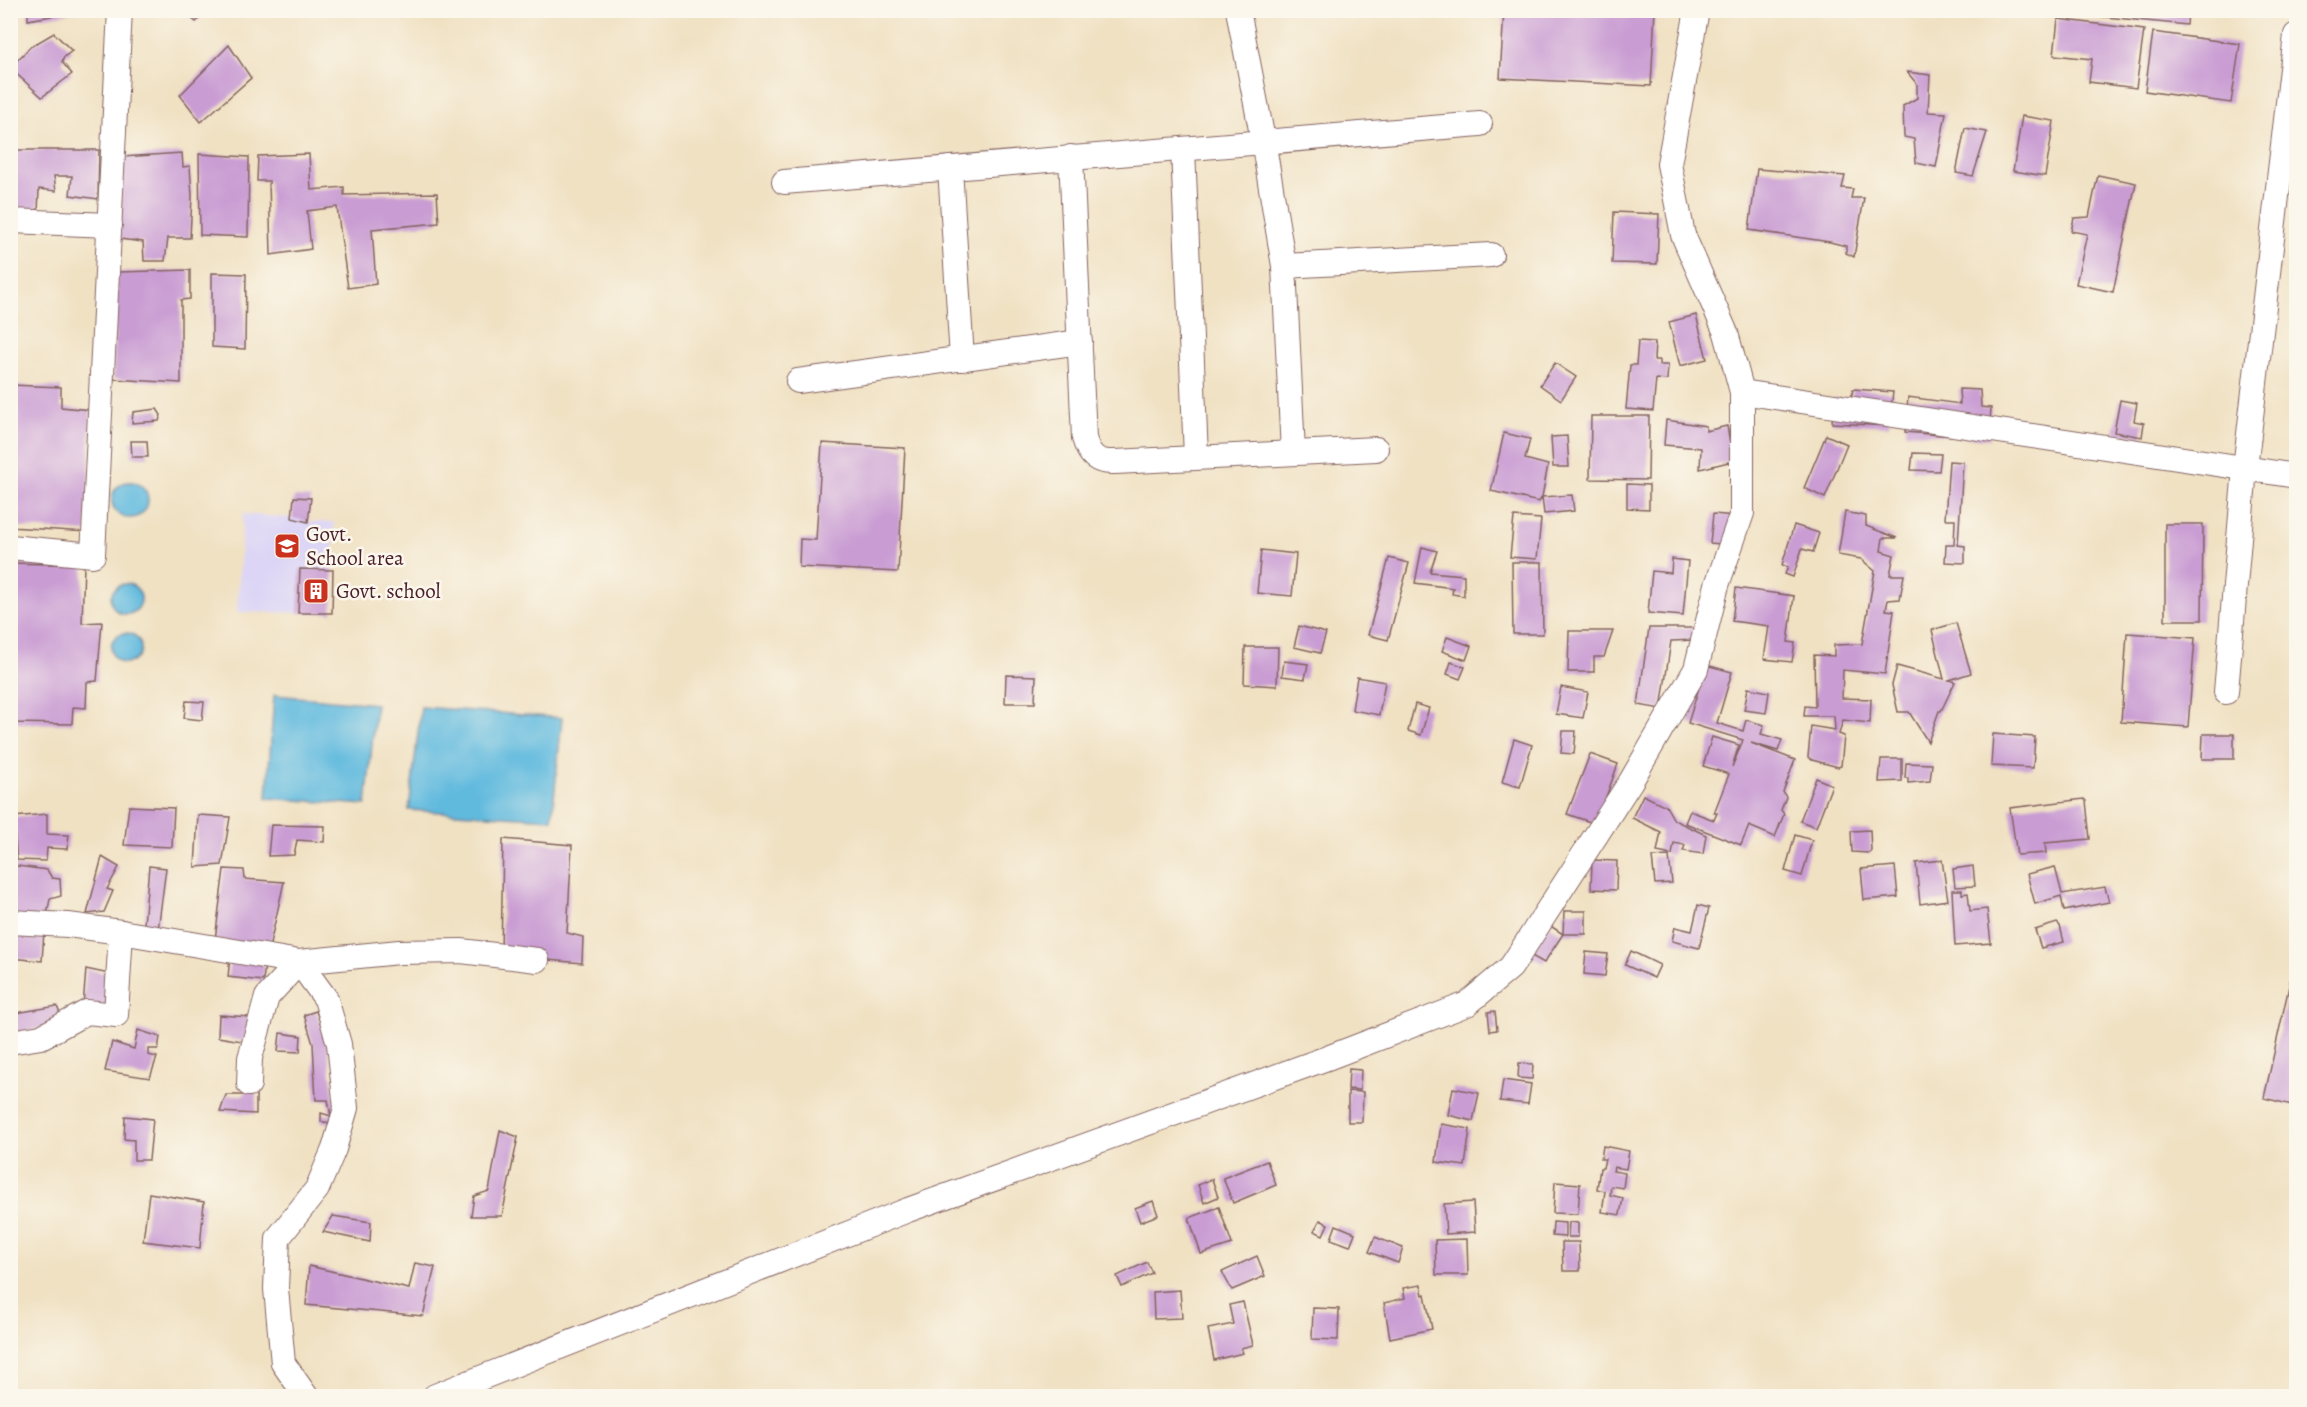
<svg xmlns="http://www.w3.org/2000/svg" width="2307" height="1407" font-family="Alegreya,serif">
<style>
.built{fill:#dcd5f6}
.water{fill:#61bade;stroke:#566c84;stroke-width:1.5}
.building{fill:#c99cd3}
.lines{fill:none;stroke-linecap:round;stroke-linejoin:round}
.minor-casing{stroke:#846360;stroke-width:26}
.minor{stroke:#fff;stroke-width:24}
.labels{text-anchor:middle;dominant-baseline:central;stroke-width:5;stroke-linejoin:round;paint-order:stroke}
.poi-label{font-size:21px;fill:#4a1f2b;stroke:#fbf7ec;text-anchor:start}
</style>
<rect width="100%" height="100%" fill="#fbf7ec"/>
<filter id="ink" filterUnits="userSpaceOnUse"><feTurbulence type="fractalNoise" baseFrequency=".0167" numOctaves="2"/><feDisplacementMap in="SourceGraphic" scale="12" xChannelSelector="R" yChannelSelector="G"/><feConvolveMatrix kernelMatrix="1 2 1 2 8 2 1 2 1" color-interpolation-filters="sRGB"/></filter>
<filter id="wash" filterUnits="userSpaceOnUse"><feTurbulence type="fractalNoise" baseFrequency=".008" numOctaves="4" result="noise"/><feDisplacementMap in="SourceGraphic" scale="24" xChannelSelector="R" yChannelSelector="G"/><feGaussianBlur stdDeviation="1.35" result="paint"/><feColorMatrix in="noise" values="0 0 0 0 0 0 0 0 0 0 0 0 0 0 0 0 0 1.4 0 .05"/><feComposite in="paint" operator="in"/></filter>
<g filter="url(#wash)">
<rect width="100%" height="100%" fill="#f0e1c3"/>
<path class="built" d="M294,497L311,498L308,522H334L332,613L237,612L243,514L292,518Z"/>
<g class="water">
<circle cx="130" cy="500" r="18"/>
<circle cx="126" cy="599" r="15"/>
<circle cx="126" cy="648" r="15"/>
<path d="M274,695L376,704L366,805L267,798Z"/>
<path d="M421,707L562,718L552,819L409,810Z"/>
</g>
<g id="blocks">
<g class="building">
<path d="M28,10H74L75,12L28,20Z"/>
<path d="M182,10H209L196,22Z"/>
<path d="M1504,10H1655L1651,86L1500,78Z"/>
<path d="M2064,10H2188L2187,25L2064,13Z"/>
<path d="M2058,19L2144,30L2136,88L2089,82L2092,59L2054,55Z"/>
<path d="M2153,32L2240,44L2231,103L2145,91Z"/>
<path d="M54,33L72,51L64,57L62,62L72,74L42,97L10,68L30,47Z"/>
<path d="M229,45L251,78L201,122L180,95Z"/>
<path d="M1907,72L1930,75L1928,112L1946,113L1936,167L1916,163L1914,139L1904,137L1903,106L1917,98V84Z"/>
<path d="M2022,116L2054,121L2045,176L2013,171Z"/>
<path d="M1965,128L1987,132L1973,176L1956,173Z"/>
<path d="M10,150H99L98,199L70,195L72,176H54L56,191L39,189L38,213L10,212Z"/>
<path d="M182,153L183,167L190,166L192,196L190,238H168L165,261H144L143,242L120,239L122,157Z"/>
<path d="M199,154L249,157L248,237L200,235Z"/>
<path d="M309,154L311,190L344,187V195L437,193L439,223L372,229L376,284L348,288L337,207L307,211L311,249L271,255L269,181H257L258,156Z"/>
<path d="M1757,169L1845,176L1842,188L1853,189L1851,198H1864L1854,257L1846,253V246L1830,242L1749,230Z"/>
<path d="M2098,175L2136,183L2113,292L2076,284L2087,234L2071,231L2074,218L2089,217Z"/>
<path d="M1614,212L1659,214L1657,264L1612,263Z"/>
<path d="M190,270V299L181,300V383L113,379L117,272Z"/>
<path d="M212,273L246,274L245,349L212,347Z"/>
<path d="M1696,315L1707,359L1680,366L1669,322Z"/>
<path d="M1638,341L1655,342L1654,360H1659V365H1668L1667,380L1656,379L1653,411L1626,409L1630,365H1636Z"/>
<path d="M1555,363L1576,377L1561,400L1540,385Z"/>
<path d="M10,385L61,387V407L91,410L87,532L10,527Z"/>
<path d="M1853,389L1893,392L1889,426L1832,423L1834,398L1851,399Z"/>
<path d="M1959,389L1980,390L1981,407L1991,408L1989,439L1905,432L1908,397L1960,404Z"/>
<path d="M2120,400L2137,403L2134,421L2144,423L2142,437L2114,432Z"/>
<path d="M157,409L161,415L159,421L132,423L133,412Z"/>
<path d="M1591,416H1649L1648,480L1590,479Z"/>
<path d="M1666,420L1706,426V431L1727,426L1733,461L1700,469L1701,448L1664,445Z"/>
<path d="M1504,433L1530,439L1525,459L1548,465L1542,497L1572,495L1574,511L1544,514L1542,497L1539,502L1491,491Z"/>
<path d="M1826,435L1847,444L1825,498L1804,488Z"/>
<path d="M1567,436L1569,467H1553L1551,437Z"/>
<path d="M131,441H147L148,457H132Z"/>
<path d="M822,443L905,448L898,572L799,567L800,539L816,540Z"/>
<path d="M1913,453L1941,454L1939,471L1911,470Z"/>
<path d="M1949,461L1963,462L1958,545L1965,546V563L1945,562L1946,545H1954L1955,519H1945Z"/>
<path d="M1627,484L1649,485V509L1627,508Z"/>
<path d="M294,497L311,498L308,522L292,518Z"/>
<path d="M1845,512L1866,516V526L1897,538H1883L1881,551L1894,555L1890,575H1904L1900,599L1888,600L1886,610L1894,611L1885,674L1843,670L1842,698L1871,699L1870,723L1843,720L1839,734L1844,736L1841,766L1838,767L1812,760L1808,757L1811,726L1835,730L1834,716H1804L1805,706L1815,707L1814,655L1834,656V645L1862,644L1875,571L1861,559L1838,555Z"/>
<path d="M1713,514L1735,516L1732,545L1710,543Z"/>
<path d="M1514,517L1541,519L1537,559L1510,557Z"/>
<path d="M2165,524H2203L2202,620H2165Z"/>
<path d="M1794,525L1819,533L1813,552L1802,549L1793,577L1785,574L1788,567L1782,565Z"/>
<path d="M1422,547L1437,551L1430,572L1464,575V596L1452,594L1453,588L1415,583Z"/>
<path d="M1261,550L1296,554L1292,596L1257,593Z"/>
<path d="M1389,558L1409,563L1388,640L1368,635Z"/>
<path d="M1672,559L1688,561L1683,616L1648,613L1652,571L1671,573Z"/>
<path d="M1512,562H1542L1543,634H1513Z"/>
<path d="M10,563L84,565L82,623L102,622L97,681L87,682L86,708L73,707L72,724L10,723Z"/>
<path d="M300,569L333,570L332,613H298Z"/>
<path d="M1736,588L1794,596L1788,642L1795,643L1792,662L1764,659L1769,626L1732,621Z"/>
<path d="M1956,623L1971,673L1949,680L1955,682L1941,711H1939L1928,742L1909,712H1898L1892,685L1897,666L1944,679L1932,630Z"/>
<path d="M1299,626L1326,633L1320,653L1294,647Z"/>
<path d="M1649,628H1697L1696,640L1671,641L1661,709L1638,705Z"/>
<path d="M1569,631H1613L1604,657H1594V672H1568Z"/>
<path d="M2127,633L2195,638L2188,727L2121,722Z"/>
<path d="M1447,637L1471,646L1466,660L1442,651Z"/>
<path d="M1245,647H1278L1277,686L1244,684Z"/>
<path d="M1284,661L1308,664L1305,679L1282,676Z"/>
<path d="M1451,662L1465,667L1460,679L1447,674Z"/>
<path d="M1706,665L1732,672L1717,723L1743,731L1746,720L1764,725L1761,734L1782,740L1778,751L1751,743L1795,760L1783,792L1786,797L1781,810L1784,814L1775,837L1749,826L1741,845L1685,823L1690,811L1714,820L1717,813H1714L1729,774L1703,766L1712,737L1739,745L1732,767L1743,740L1688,723Z"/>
<path d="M1006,675L1036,676L1035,703H1005Z"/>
<path d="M1357,677L1385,682L1379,715L1352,710Z"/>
<path d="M1561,687L1588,692L1583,718L1556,714Z"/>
<path d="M1748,688L1769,692L1766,713L1744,710Z"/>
<path d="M186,701L204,702L202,720L184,718Z"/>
<path d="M1415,704L1429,708L1421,735L1408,731Z"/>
<path d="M1563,731H1576L1574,754L1561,753Z"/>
<path d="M1993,734L2035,737L2033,768L1991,766Z"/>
<path d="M2203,734H2234V759H2202Z"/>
<path d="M1514,739L1532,745L1520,787L1502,782Z"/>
<path d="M1590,754L1618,764L1596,824L1567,814Z"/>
<path d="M1881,759H1902V781L1879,782Z"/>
<path d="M1906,763L1932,764L1930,781L1908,783V778H1905Z"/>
<path d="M1816,778L1832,785L1816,827L1800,821Z"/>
<path d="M1643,795L1666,806L1674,820L1706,835L1703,854L1683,851L1685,845L1674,843L1672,855L1657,852L1661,832L1632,818Z"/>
<path d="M2084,799L2086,801L2090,839L2045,843L2046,853L2017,855L2010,808Z"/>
<path d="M129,806L174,808L172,847L124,845Z"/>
<path d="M47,814V834L69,835L67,849L47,848L46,861L17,860L13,817Z"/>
<path d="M198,815L230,817L222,865L195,867Z"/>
<path d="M271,825L325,826L324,842L297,840L294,855L268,856Z"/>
<path d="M1870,830L1871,851L1869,853L1852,852L1851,831Z"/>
<path d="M1795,835L1812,840L1802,876L1785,871Z"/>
<path d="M503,839L572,845L567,933L583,937L582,963L501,956Z"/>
<path d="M1669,856L1672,883L1655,884L1652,857Z"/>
<path d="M102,857L119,867L107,889L113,891L104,912L87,914Z"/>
<path d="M1592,860L1617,861L1616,890L1591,889Z"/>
<path d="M1942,860L1948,900L1920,904L1916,863Z"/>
<path d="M10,865L47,870L52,878L60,879L61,896L50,899L45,924L10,921Z"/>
<path d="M149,866L166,868L157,938L143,936Z"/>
<path d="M1895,866L1898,897L1864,900L1861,869Z"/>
<path d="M1973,866L1975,886L1955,887L1953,869Z"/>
<path d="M2055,867L2062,894L2105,887L2109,902L2064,911L2061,896L2035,904L2027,874Z"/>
<path d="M224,869L244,870L245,879L284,882L269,949L215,940Z"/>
<path d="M1952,890H1962V894L1968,893L1970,911L1987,909L1991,943L1955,946Z"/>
<path d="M1698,905L1709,908L1699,948L1672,941L1675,927L1692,931Z"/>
<path d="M1564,911H1586V934H1563Z"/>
<path d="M2057,923L2060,926L2064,942L2041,948L2035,930Z"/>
<path d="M1549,925L1563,934L1544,963L1530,955Z"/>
<path d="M10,930L44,931L42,961L10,958Z"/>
<path d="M1631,951L1660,965L1654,978L1625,965Z"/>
<path d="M1586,952L1608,954L1605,976L1584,974Z"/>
<path d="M2296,955V1106L2264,1098Z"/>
<path d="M230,957L265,964L263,981L228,977Z"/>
<path d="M86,969L114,975L112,1011L83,1006Z"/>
<path d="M57,1006L63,1022L10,1035V1014Z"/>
<path d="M316,1011L327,1041L337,1123L321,1122V1113L331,1116L328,1100H316L313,1044L304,1015Z"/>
<path d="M1495,1011L1497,1030L1490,1031L1488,1012Z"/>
<path d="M219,1015L250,1017L248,1042L218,1037Z"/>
<path d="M138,1030L160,1037L158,1049H148V1055L157,1057L150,1078L105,1071L112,1042L134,1049Z"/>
<path d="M280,1033L301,1036L300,1052L278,1051Z"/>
<path d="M1519,1063L1533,1064L1532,1079L1518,1078Z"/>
<path d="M1349,1069L1361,1070L1360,1090L1348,1089Z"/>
<path d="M1503,1080L1531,1084L1528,1104L1500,1101Z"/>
<path d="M249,1084L256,1089V1114L220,1112L226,1095H244Z"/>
<path d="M1453,1088L1479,1093L1473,1121L1448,1115Z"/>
<path d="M1348,1091L1363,1092L1362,1122H1348Z"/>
<path d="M125,1116L153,1119L149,1160H134V1140L124,1139Z"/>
<path d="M1441,1124L1470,1129L1465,1166L1436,1162Z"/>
<path d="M500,1130L518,1137L502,1216H471L474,1196L489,1191Z"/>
<path d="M1603,1146L1629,1151L1626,1169L1614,1167L1613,1171L1625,1173L1623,1188L1611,1186L1610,1195L1623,1198L1620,1215L1602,1212L1605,1191L1597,1189L1600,1168H1603L1605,1159H1601Z"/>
<path d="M1267,1161L1276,1185L1233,1203L1223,1178Z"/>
<path d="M1212,1179L1218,1197L1204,1203L1198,1185Z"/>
<path d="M1555,1182L1580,1184L1578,1214L1553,1213Z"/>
<path d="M149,1193L204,1202L200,1248L143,1241Z"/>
<path d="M1153,1201L1158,1215L1140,1222L1135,1208Z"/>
<path d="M1473,1202L1475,1232L1446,1234L1444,1204Z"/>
<path d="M1219,1207L1232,1244L1201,1254L1189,1218Z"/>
<path d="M333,1216L371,1222L370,1242L323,1232Z"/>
<path d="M1320,1220L1328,1224L1323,1235L1314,1231Z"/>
<path d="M1553,1222L1565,1223V1237L1552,1236Z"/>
<path d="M1569,1222L1578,1223V1237H1568Z"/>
<path d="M1336,1225L1355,1233L1350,1246L1331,1239Z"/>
<path d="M1375,1237L1403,1248L1398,1263L1369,1252Z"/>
<path d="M1467,1239L1468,1275H1436L1435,1240Z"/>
<path d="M1562,1242H1579L1580,1271H1563Z"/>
<path d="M1257,1256L1265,1276L1232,1290L1222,1272Z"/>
<path d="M1147,1262L1152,1273L1122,1287L1117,1276Z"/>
<path d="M415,1263L435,1267L423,1316L306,1305L309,1266L409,1289Z"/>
<path d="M1421,1285L1423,1295L1425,1294L1432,1329L1390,1338L1384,1303L1405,1298L1403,1288Z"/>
<path d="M1180,1290L1182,1318L1154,1319L1153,1292Z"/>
<path d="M1243,1302L1253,1345L1241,1348L1243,1353L1214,1360L1208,1329L1233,1324L1229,1305Z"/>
<path d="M1313,1308L1339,1309L1338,1340L1312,1339Z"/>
</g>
</g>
</g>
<g filter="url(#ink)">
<use href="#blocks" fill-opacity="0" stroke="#846360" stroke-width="1.5"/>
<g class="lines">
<g class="minor-casing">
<g id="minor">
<path d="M1238,10L1263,140L1284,266L1293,453"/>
<path d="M1183,149L1196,457"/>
<path d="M1071,157L1084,438C1089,456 1097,463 1115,462L1376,449"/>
<path d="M950,168L962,359"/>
<path d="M784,182L1480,124"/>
<path d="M10,221L110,225"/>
<path d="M1284,266L1491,255"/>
<path d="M798,381L1080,342"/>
<path d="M1742,392L2296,476"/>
<path d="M10,547L93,555L120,10"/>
<path d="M2226,692L2245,468L2296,35"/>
<path d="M10,922L68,925L121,932"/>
<path d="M10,1042L41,1037L87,1012L116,1015L121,932L299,962L326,999L339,1044L346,1108L334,1149L317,1189L278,1238L276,1289L283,1363L306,1396"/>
<path d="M249,1084L250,1058L267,997L299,962L399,952L461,951L537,960"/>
<path d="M435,1396L908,1210L1330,1057L1467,1004L1511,967L1631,781L1696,669L1717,585L1742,513V392L1726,333L1683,235L1669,164L1697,10"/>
</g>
</g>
<use href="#minor" class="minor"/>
</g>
</g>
<defs>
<g id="school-square" transform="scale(1.35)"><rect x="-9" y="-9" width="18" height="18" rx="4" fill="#c8321e" stroke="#fbf7ec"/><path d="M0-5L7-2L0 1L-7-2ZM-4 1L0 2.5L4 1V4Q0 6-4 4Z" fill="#fff"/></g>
<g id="building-square" transform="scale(1.35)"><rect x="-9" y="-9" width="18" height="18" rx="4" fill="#c8321e" stroke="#fbf7ec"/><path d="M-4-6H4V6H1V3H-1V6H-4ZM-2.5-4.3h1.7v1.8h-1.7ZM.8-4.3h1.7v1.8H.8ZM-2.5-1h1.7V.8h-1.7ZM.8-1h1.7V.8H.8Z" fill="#fff"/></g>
</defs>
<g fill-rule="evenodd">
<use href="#school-square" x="287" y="546"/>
<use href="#building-square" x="316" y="591"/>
</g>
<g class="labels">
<g class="poi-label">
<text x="306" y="534">Govt.<tspan x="306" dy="24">School area</tspan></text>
<text x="336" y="591">Govt. school</text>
</g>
</g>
<rect width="2307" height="1407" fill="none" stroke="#fbf7ec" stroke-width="36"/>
</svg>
